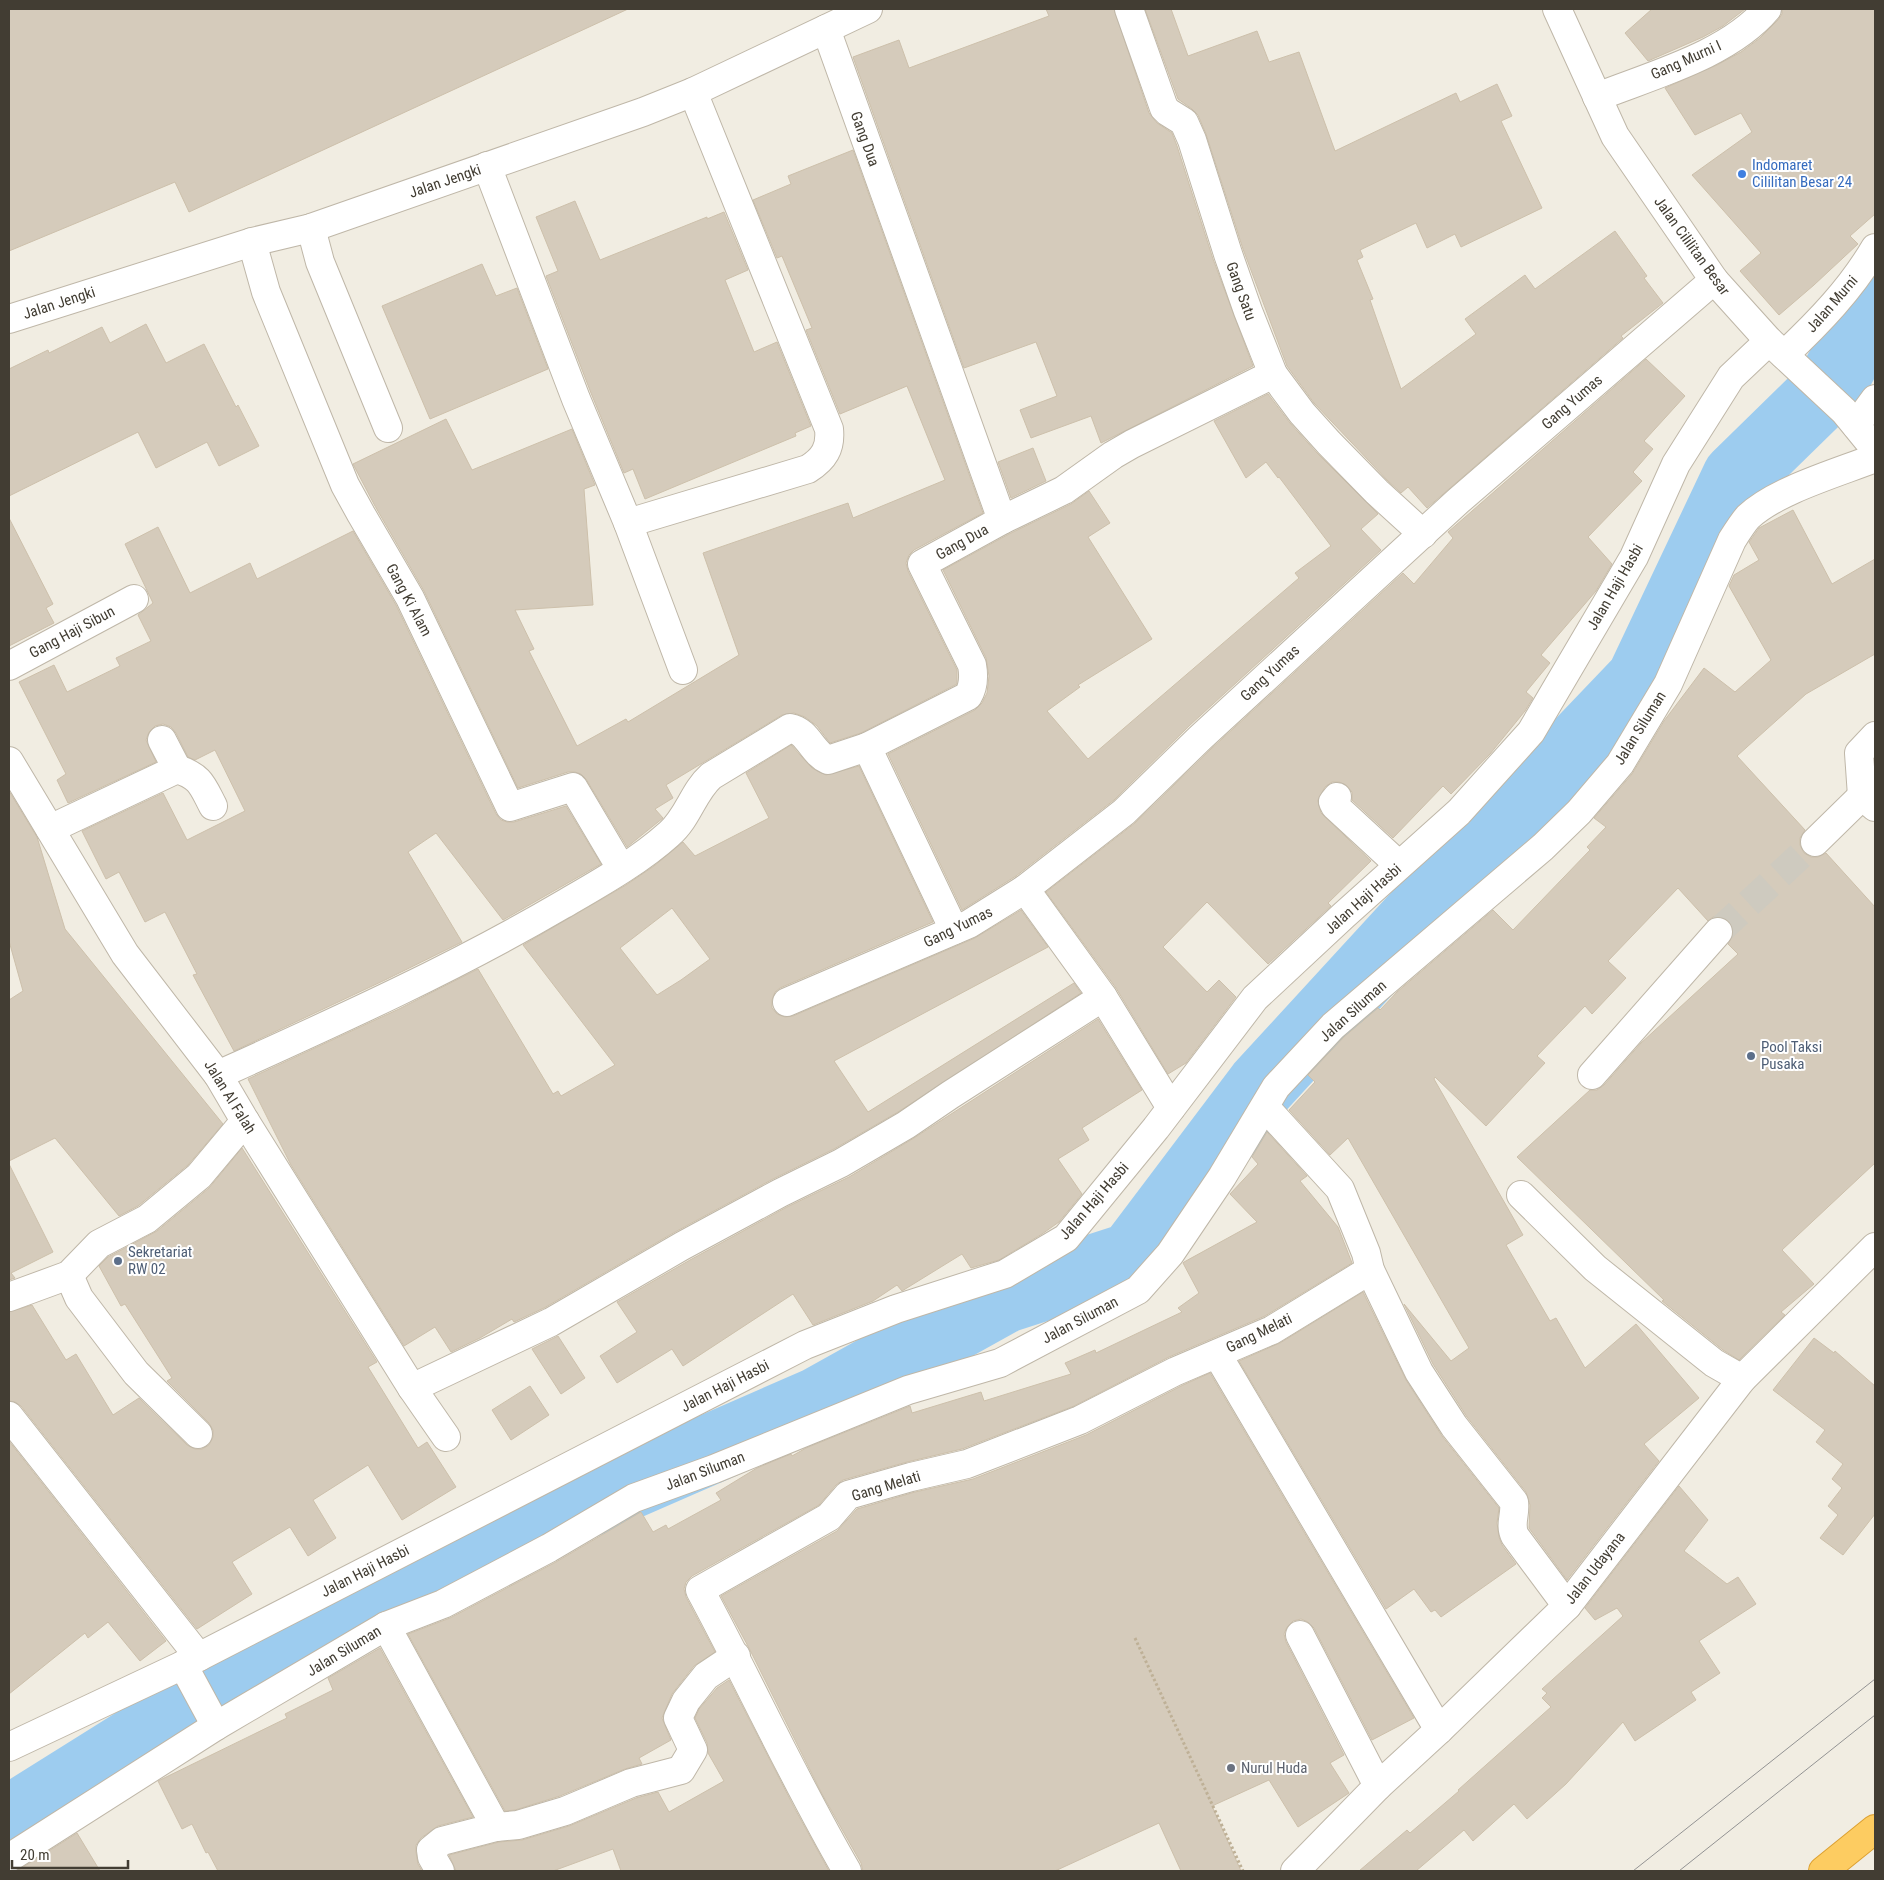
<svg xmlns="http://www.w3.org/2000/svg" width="1884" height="1880" font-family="'Roboto Condensed',sans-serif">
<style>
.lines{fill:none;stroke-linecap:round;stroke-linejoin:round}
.river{stroke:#9dccef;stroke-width:70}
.building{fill:#d5cbbb;stroke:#cdc0ab;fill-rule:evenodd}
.minor-tunnel{stroke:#cecabf;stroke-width:28;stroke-dasharray:28 14;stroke-linecap:butt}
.minor-casing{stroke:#bfb7a8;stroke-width:30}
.highway-casing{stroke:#dca031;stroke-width:30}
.path{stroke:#beb096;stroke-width:3;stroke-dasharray:2.5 2.5;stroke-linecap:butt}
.minor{stroke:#fff;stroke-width:28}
.highway{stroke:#fdcc61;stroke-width:28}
.tram{stroke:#939393;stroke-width:1}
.shop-dot{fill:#3f7fe0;stroke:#fff;stroke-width:2}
.service-dot{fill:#5c6f8a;stroke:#fff;stroke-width:2}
.worship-dot{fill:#6b7280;stroke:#fff;stroke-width:2}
.labels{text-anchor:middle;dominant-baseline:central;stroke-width:4;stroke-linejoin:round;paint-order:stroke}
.street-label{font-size:15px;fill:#423d33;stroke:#fff}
.shop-label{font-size:15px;fill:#366cbe;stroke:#fff;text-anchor:start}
.service-label{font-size:15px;fill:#4e5e75;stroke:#fff;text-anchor:start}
.worship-label{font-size:15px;fill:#5b616d;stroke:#fff;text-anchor:start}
</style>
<rect width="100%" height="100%" fill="#f1ede2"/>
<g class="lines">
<path class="river" d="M9,1821L317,1628L543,1522L818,1402L1005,1298L1132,1257L1261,1086L1463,866L1641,680L1737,477L1831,385L1875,304"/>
</g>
<g class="building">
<path d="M9,9H628L189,212L175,182L9,251Z"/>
<path d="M1046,9H1114L1149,113L1157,123L1172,133L1177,146L1213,259L1253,366L1101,443L1091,416L1031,438L1020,410L1057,396L1036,342L964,368L853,57L899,40L909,68L1049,16Z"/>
<path d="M1145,9H1171L1188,56L1257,31L1269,62L1299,52L1335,151L1456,93L1460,102L1497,84L1512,116L1501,121L1542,208L1461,247L1455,234L1427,248L1416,223L1360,250L1363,257L1357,260L1373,299L1370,300L1401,389L1476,334L1465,319L1525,275L1535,289L1615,231L1647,276L1644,278L1663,303L1621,336L1623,338L1427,508L1408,487L1401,493L1388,481L1314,403L1287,366L1243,249L1206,134L1198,115L1192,109L1178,99Z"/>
<path d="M1652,9H1745L1723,26L1703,37L1648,61L1625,33Z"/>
<path d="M1782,9H1875V214L1850,236L1858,244L1814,285L1779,315L1740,271L1761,253L1692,175L1752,132L1741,113L1695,135L1665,88L1717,65L1741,52L1760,38L1778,20L1782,14Z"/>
<path d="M853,150L983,513L914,550L909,555L906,563L908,571L957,670V684L861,733L830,743L817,726L805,717L794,713L782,715L666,785L673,798L655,809L663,818L627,847L586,779L581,774L575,772H568L518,788L424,591L375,506L353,464L446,419L472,470L572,429L595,485L584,489L593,605L515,610L534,649L529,651L577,746L626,719L628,722L739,655L703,553L848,503L853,518L945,480L907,386L840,414L806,330L812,328L782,256L777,258L753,200L791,184L788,176Z"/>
<path d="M575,201L600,260L707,217V219L724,212L748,270L725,280L754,352L777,342L811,426L795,433L796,436L645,499L633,469L624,473L591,393L546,276L558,271L536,217Z"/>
<path d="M482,264L496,296L517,288L548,369L430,419L382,306Z"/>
<path d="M146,324L166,363L204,344L236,407L238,405L259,446L219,466L207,442L156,468L138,432L9,496V369L48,350L49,353L102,327L110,343Z"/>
<path d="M1646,359L1685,396L1644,441L1653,449L1633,472L1642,481L1588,537L1612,564L1596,591L1541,655L1550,663L1526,692L1533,698L1525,711L1490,754L1451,794L1443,786L1393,838L1352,800V792L1346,785L1339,782H1332L1325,787L1318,800L1321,813L1371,861L1328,903L1331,906L1268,964L1207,902L1163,947L1207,992L1219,980L1236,997L1186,1063L1168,1074L1116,988L1046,892L1135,823L1211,749L1403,573L1414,584L1453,538L1448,532Z"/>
<path d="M1268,394L1290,423L1317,453L1378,514L1361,529L1381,550L1189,726L1114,800L1016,876L962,910L888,754L975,710L982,703L987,693L989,676L986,658L943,570L1009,534L1071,504L1089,491L1110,523L1088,537L1152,639L1078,685L1080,687L1047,711L1088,759L1299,578L1295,573L1331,546L1279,477L1278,478L1266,462L1246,478L1214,421Z"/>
<path d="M1033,448L1046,481L1011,498L998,462Z"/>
<path d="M1793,510L1832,584L1875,559V654L1806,694L1737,756L1805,830L1800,838V845L1804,853L1811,857H1818L1826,853L1875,907V1163L1782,1250L1814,1284L1781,1312L1785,1315L1739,1360L1723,1350L1662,1301L1664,1300L1517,1157L1590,1090H1597L1604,1085L1641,1043L1738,954L1728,944L1733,935V927L1729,921L1721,917H1713L1708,921L1678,888L1608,961L1626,978L1592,1014L1585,1006L1537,1056L1545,1063L1486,1126L1435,1077L1434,1079L1523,1235L1506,1245L1550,1321L1556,1318L1585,1368L1636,1324L1699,1398L1644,1444L1659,1461L1567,1580L1529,1528L1530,1505L1526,1492L1467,1417L1433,1364L1404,1304L1451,1361L1469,1348L1348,1138L1330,1155L1289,1110L1315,1082L1308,1075L1344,1037L1378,1008L1380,1010L1397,992L1493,910L1513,930L1590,850L1587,847L1606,827L1594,818L1632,774L1664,721L1704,668L1735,692L1771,660L1729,586L1734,575L1759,560L1749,542L1759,528Z"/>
<path d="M9,518L53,604L46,608L54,623L9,646Z"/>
<path d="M158,527L190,593L250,563L257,579L353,531L396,605L496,814L501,820L507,822H514L566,806L601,864L503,920L436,833L408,852L462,942L385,980L234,1051L193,975L197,974L165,912L145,922L119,872L106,879L82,831L163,793L187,840L245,811L215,750L195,760L188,757L176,733L171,727L163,724L155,726L149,732L146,740L156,762L68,803L57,780L66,774L19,682L54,665L67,692L120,666L116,658L151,641L138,615L153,603L125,544Z"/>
<path d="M791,745L812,768L826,775L859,766L933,922L780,988L775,992L772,1000V1008L777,1014L785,1017L793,1016L975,938L1021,910L1048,947L834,1061L868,1112L1074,983L1081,993L898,1112L834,1149L773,1179L675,1232L544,1308L514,1322L512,1319L480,1338L451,1352L435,1327L404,1346L291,1165L248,1079L399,1009L478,969L553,1094L558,1091L561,1096L615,1065L523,945L626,885L654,866L683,842L695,856L769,818L746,773ZM672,908L710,959L681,980L657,995L620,948Z"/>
<path d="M9,791L37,837L65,929L223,1124L188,1165L138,1206L119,1216L55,1138L9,1161V1000L23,991L9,941Z"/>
<path d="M1098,1019L1142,1090L1082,1128L1089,1140L1058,1159L1082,1194L1059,1222L1042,1234L999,1260L971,1268L962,1254L902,1291L897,1285L873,1301L813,1325L793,1294L683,1366L672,1349L617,1383L600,1356L637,1332L617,1302L690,1260L787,1207L849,1177L914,1138Z"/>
<path d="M1267,1132L1307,1176L1300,1181L1338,1227L1352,1263L1265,1316L1169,1357L1074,1406L962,1449L907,1462L843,1480L836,1485L819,1505L692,1576L686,1582L684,1589L686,1597L715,1652L694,1666L672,1694L662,1718L671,1740L639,1758L642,1764L625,1769L560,1796L515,1810L505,1811L408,1634L450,1618L556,1562L641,1512L653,1532L666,1525L668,1529L721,1500L716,1493L757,1468L791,1454L792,1456L806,1448L910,1406L912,1413L981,1392L984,1401L1071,1374L1065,1363L1095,1350L1096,1353L1182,1312L1178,1308L1199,1293L1183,1263L1184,1262L1257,1222L1230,1194L1258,1164L1252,1157Z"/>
<path d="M242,1148L377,1362L368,1367L418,1448L427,1442L456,1487L402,1520L368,1465L313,1500L336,1538L308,1556L290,1527L232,1562L252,1594L197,1629L21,1406L15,1402L9,1401V1312L32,1305L66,1360L76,1354L113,1415L139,1398L187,1445L195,1449H202L209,1445L213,1437V1430L209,1423L167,1381L172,1378L125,1304L121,1306L99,1266L108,1257L157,1231L209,1188Z"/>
<path d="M9,1164L53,1252L11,1273L15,1278L9,1280Z"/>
<path d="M1363,1292L1406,1380L1442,1436L1499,1508L1497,1523L1499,1537L1502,1545L1516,1564L1441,1617L1435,1610L1431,1612L1414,1589L1386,1609L1239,1361L1280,1343Z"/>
<path d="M558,1336L585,1378L561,1394L532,1349Z"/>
<path d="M1814,1338L1834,1353L1835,1351L1875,1386V1514L1843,1555L1820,1538L1838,1515L1828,1506L1842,1488L1832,1479L1843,1464L1816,1442L1825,1430L1773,1390Z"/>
<path d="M1210,1373L1414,1718L1372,1740L1314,1628L1308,1622L1301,1619L1293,1621L1287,1627L1284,1634L1286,1642L1344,1755L1330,1763L1349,1793L1298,1827L1269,1780L1212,1806L1241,1871H1181L1159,1823L1055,1871H863L861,1863L822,1794L749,1648L721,1596L837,1531L857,1509L915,1492L973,1479L1086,1435L1183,1385Z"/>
<path d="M530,1386L549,1415L511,1440L492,1410Z"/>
<path d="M9,1441L166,1641L140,1661L108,1622L88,1638L85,1633L9,1694Z"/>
<path d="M1679,1486L1708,1520L1684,1551L1727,1584L1738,1577L1756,1604L1699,1641L1720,1673L1691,1692L1696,1700L1635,1741L1623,1722L1566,1784L1527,1819L1514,1804L1473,1841L1464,1830L1416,1871H1359L1407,1830L1410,1833L1459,1791L1458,1790L1551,1707L1542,1698L1547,1693L1542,1689L1623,1616L1617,1608L1595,1620L1585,1608Z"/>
<path d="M380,1648L473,1817L438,1826L421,1838L416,1845V1852L418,1864L422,1871H218L208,1852L206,1853L192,1824L182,1829L158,1781L287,1718L285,1714L333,1690L328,1678Z"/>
<path d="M729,1680L795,1809L829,1871H621L613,1849L553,1871H456L449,1855L499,1842L522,1840L569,1826L636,1798L658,1792L669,1812L724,1781L708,1753L707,1743L695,1718L699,1709L717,1688Z"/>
<path d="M77,1833L100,1871H17L74,1835Z"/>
</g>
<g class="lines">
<path class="minor-tunnel" d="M1718,932L1815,842"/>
<g class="minor-casing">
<g id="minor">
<path d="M1129,9L1164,108L1168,112L1184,122L1192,140L1228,254L1248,311L1273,374L1302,413L1329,443L1377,492L1423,534"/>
<path d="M1557,9L1615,136L1714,280L1769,341L1844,411L1875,449"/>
<path d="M826,29L1002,520L922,564L972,665C974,676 974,686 968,696L867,747L954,930"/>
<path d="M1597,97C1652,75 1728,55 1767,9"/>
<path d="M487,166L576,399L628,523L683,670"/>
<path d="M311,228L320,262L388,428"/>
<path d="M252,242L266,292L345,485L361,514L410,598L510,807L573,787L621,868"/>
<path d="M9,319L252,242L311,228L643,112L693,92L868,9"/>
<path d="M1784,355C1819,322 1851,289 1875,248"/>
<path d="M1856,425L1875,399"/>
<path d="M1002,520L1064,490L1113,455L1132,444L1273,374"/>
<path d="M628,523L808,469C824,459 831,448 829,429L693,92"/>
<path d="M9,666L134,599"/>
<path d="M1875,736L1859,753L1862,796L1875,807"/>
<path d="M9,761L125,954L218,1075L245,1121L412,1388L446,1437"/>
<path d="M177,769C201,777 202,785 213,806"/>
<path d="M1337,797L1333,802L1335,806L1399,865"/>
<path d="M50,829L177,769L162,740"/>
<path d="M1815,842L1862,796"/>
<path d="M1025,889L1103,997L1171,1108"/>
<path d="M787,1002L969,924L1025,889L1124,812L1200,738L1458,501L1714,280"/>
<path d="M218,1075C335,1022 451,970 562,905C598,884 638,862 669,834C688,818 693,792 711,776L790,728C808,731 812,753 828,760L867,747"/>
<path d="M1592,1075L1718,932"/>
<path d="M1265,1107L1340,1189L1366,1253L1370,1270L1419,1372L1454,1426L1514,1502C1516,1515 1509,1524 1515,1536L1567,1606"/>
<path d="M1521,1195L1595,1268L1714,1363L1742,1379"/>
<path d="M69,1275L79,1298L136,1373L198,1434"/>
<path d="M9,1297L69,1275L99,1244L147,1219L199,1176L245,1121"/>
<path d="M1217,1354L1439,1730"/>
<path d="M412,1388L551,1322L682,1246L780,1193L841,1163L906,1125L950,1095L1103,997"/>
<path d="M9,1416L199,1657"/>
<path d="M386,1626L496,1827L442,1841L431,1850L432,1857L440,1871"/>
<path d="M1300,1635L1378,1786"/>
<path d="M183,1665L216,1726"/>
<path d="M9,1747L183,1665L805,1345L896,1309L1005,1274L1066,1238L1156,1128L1255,998L1343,916L1459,812L1531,732L1634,557L1676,464L1731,377L1769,341"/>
<path d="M496,1827L518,1825L565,1811L631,1783L681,1770L693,1750L678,1718L686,1701L706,1676L736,1656"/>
<path d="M9,1858L216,1726L386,1626L443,1604L549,1548L634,1498L714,1469L908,1390L1000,1363L1138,1290L1170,1254L1222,1177L1276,1087L1333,1026L1543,847L1579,812L1620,764L1668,684L1732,540C1737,532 1742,524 1748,517C1777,490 1837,473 1875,458"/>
<path d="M847,1871C794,1780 750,1683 700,1590L829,1517L848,1495L911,1477L967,1464L1080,1420L1176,1371L1272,1330L1370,1270"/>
<path d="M1295,1871L1378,1786L1439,1730L1567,1606L1742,1379L1875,1247"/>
</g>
</g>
<g class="highway-casing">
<path id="highway" d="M1823,1871L1875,1829"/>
</g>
<path class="path" d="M1135,1638L1243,1871"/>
<use href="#minor" class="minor"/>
<use href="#highway" class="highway"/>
<g class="tram">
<path d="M1633,1871L1875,1679"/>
<path d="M1679,1871L1875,1715"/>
</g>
</g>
<circle class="shop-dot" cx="1742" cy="174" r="5"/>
<g class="service-dot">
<circle cx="1751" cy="1056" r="5"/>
<circle cx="118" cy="1261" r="5"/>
</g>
<circle class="worship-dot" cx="1231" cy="1768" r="5"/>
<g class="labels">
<g class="street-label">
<text transform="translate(1686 60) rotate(-24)">Gang Murni I</text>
<text transform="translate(865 139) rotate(70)">Gang Dua</text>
<text transform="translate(445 181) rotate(-19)">Jalan Jengki</text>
<text transform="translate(1692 246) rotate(54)">Jalan Cililitan Besar</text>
<text transform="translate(1241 291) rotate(70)">Gang Satu</text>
<text transform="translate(59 303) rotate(-18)">Jalan Jengki</text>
<text transform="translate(1832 304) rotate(-49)">Jalan Murni</text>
<text transform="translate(1572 402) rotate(-41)">Gang Yumas</text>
<text transform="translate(962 542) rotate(-29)">Gang Dua</text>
<text transform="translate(1615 587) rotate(-60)">Jalan Haji Hasbi</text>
<text transform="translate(409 600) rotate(62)">Gang Ki Alam</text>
<text transform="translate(72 632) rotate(-28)">Gang Haji Sibun</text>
<text transform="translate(1270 673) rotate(-43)">Gang Yumas</text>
<text transform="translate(1640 728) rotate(-58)">Jalan Siluman</text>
<text transform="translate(1363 899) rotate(-42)">Jalan Haji Hasbi</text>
<text transform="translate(958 927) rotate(-26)">Gang Yumas</text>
<text transform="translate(1353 1011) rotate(-42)">Jalan Siluman</text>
<text transform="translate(230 1097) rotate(58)">Jalan Al Falah</text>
<text transform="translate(1094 1201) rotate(-49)">Jalan Haji Hasbi</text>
<text transform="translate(1080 1320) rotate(-28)">Jalan Siluman</text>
<text transform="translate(1259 1333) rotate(-26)">Gang Melati</text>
<text transform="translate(725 1386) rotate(-27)">Jalan Haji Hasbi</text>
<text transform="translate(705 1471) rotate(-21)">Jalan Siluman</text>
<text transform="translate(886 1486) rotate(-17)">Gang Melati</text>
<text transform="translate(1595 1568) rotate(-52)">Jalan Udayana</text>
<text transform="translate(365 1571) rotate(-27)">Jalan Haji Hasbi</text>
<text transform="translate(344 1651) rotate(-31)">Jalan Siluman</text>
</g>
<g class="shop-label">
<text x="1752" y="165">Indomaret<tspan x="1752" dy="17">Cililitan Besar 24</tspan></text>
</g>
<g class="service-label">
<text x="1761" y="1047">Pool Taksi<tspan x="1761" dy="17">Pusaka</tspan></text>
<text x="128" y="1252">Sekretariat<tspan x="128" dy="17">RW 02</tspan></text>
</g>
<g class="worship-label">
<text x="1241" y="1768">Nurul Huda</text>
</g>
</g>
<rect width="1884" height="1880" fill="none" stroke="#423d33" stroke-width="20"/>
<path d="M12 1860v8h116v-8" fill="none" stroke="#423d33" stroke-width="2.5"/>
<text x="20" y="1860" font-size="15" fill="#423d33" stroke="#ffffff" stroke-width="4" paint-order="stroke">20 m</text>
</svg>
